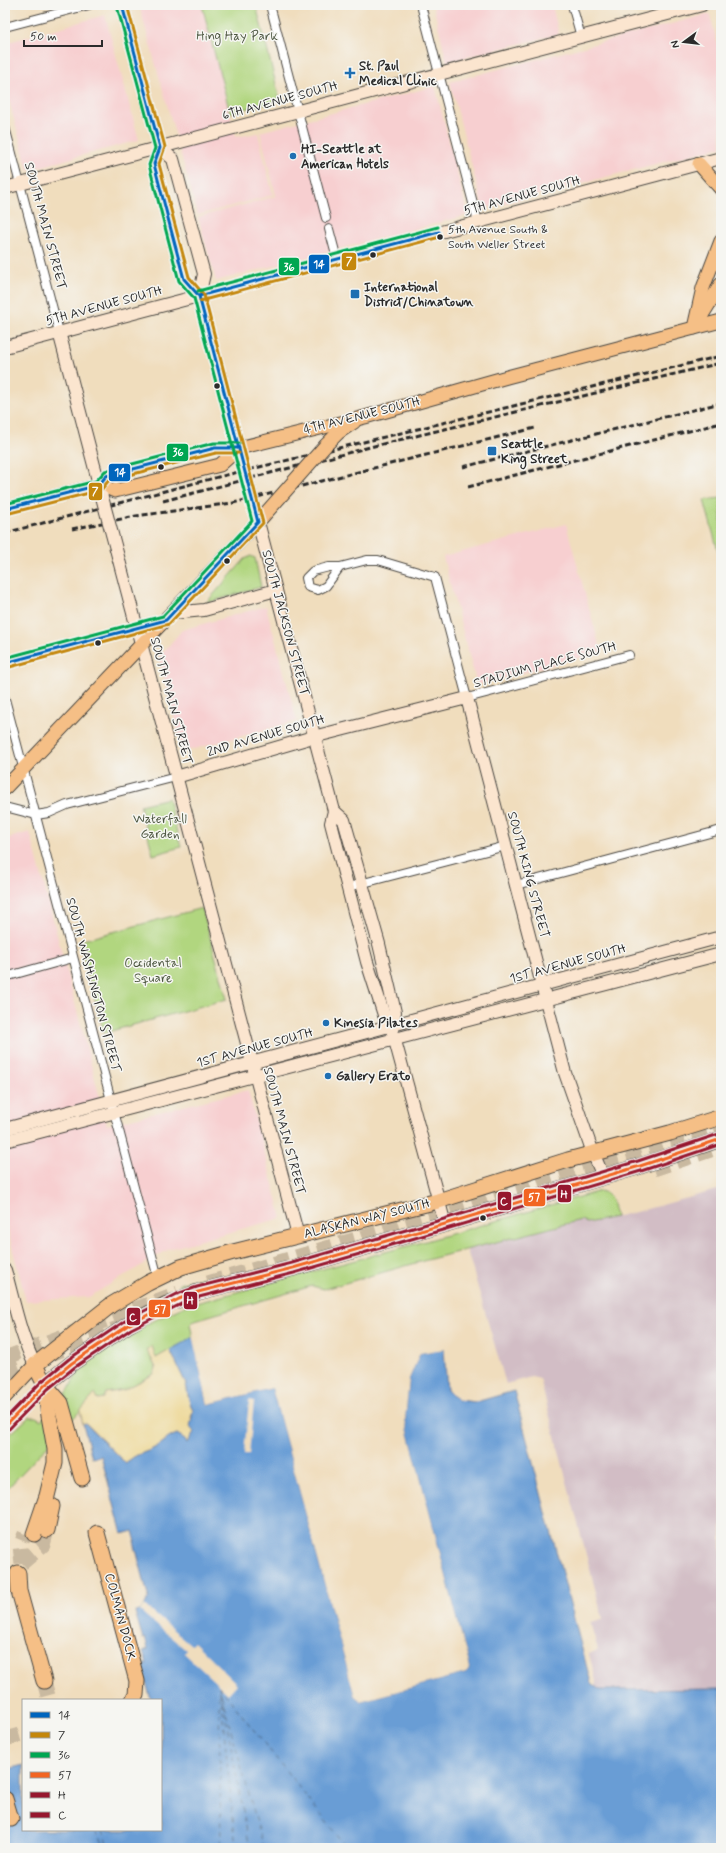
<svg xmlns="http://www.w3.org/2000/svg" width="726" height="1853" font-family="Mynerve,sans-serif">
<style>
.built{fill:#f7cfd0}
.industrial{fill:#d2bdc5}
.green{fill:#b1d67f;stroke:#6e8055}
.sand{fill:#eeda9e;stroke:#8c8264}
.water{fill:#699dd5;stroke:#4a6480}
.pier{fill:#f0ddbd}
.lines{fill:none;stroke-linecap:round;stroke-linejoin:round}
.ferry{stroke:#44596f;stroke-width:1;stroke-dasharray:5 4;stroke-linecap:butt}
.highway-tunnel{stroke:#c9b9a0;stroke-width:15;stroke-dasharray:15 8;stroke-linecap:butt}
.street-casing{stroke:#494641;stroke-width:10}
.secondary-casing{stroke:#494641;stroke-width:14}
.primary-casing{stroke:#494641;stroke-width:15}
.highway-casing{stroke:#494641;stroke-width:17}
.street{stroke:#fff;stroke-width:8}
.secondary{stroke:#fbe5cf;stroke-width:12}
.primary{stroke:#f5bf86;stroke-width:13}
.highway{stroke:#f5bf86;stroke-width:15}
.rail{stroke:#2b2b2b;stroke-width:3;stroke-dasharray:6 3;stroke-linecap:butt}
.secondary-bridge-casing{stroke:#494641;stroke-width:14;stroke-linecap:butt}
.primary-bridge-casing{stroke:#494641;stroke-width:15;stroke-linecap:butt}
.secondary-bridge{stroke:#fbe5cf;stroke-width:12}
.primary-bridge{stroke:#f5bf86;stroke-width:13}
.bus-1-casing{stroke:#f6f6f2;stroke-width:6}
.bus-2-casing{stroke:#f6f6f2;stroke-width:6}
.bus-3-casing{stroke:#f6f6f2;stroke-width:6}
.bus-4-casing{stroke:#f6f6f2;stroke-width:6}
.bus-5-casing{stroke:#f6f6f2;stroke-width:6}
.bus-6-casing{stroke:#f6f6f2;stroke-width:6}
.bus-1{stroke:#0065bd;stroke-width:3}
.bus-2{stroke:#c4870b;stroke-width:3}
.bus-3{stroke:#00a651;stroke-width:3}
.bus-4{stroke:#f26522;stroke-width:3}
.bus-5{stroke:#96172e;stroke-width:3}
.bus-6{stroke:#96172e;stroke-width:3}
.poi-dot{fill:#1f6fb2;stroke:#f6f6f2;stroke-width:1.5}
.bus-dot{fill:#2b2b2b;stroke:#f6f6f2;stroke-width:1.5}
.labels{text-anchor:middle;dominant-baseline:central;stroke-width:3;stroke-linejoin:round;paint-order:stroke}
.bus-label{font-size:12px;fill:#2b2b2b;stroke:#f6f6f2;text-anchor:start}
.park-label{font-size:13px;fill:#4c5640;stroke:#f6f6f2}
.poi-label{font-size:13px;font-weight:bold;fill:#2b2b2b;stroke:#f6f6f2;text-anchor:start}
.street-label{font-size:13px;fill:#2b2b2b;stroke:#f6f6f2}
.line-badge{stroke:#f6f6f2;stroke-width:1.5}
.badge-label{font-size:11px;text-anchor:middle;font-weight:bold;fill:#fff}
</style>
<rect width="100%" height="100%" fill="#f6f6f2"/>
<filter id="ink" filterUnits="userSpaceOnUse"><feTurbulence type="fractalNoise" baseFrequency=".025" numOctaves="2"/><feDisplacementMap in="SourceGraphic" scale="8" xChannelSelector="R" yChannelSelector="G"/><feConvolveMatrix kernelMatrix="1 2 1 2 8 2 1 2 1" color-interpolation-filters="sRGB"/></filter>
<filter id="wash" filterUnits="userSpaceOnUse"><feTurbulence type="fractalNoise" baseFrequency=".012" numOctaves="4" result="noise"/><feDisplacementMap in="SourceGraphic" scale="16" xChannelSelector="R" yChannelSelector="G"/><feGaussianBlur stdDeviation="0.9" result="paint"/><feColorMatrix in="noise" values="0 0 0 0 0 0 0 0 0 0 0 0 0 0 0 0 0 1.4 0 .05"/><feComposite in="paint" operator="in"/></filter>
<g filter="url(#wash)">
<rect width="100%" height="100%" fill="#f0ddbd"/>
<g class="built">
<path d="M139,5H201L236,137L258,133L273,195L198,215Z"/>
<path d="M433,5H552L559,34L447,62Z"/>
<path d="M105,15L139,140L28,170L5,86V43Z"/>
<path d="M705,15H710L721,57V147L483,209L450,82Z"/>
<path d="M435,86L468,215L216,281L198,217L276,196L260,132Z"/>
<path d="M566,524L601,652L477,685L443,557Z"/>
<path d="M266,606L297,721L183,752L159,657L182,630Z"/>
<path d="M30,832L107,1125L248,1090L282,1218L169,1249L89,1297L26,1301L5,1220V839Z"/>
<path d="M5,1324L13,1354L5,1362Z"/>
</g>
<path class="industrial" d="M721,1189V1690L602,1692L595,1685L596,1681L589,1654L598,1650L590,1622L603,1619L540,1379L531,1377L506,1384L467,1250L581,1220L587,1223L632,1213Z"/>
<g class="green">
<path d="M202,5H256L280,100L230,113Z"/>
<path d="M721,498V562L704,500Z"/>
<path d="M251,556L255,558L261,587L206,603L245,559Z"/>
<path d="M168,798L181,847L153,855L140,805Z"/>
<path d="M202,908L227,999L104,1033L79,941Z"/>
<path d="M600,1191C613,1193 613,1206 616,1217L587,1223L581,1220L423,1261L324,1289L312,1286L195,1320L190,1325L193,1337L156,1358L152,1347L147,1350L156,1368L154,1374L124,1390L106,1393L104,1398L98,1399L95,1395L5,1491V1439L29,1417H36L41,1420L68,1391L77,1373L100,1353L142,1326L185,1306L426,1241Z"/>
<path d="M215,1274L220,1275L221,1278L181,1291L179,1284Z"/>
</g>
<path class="sand" d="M152,1346L156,1358L170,1350L186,1384L189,1400L193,1411L191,1417L194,1432L186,1444L185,1439L177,1434C166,1438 165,1442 156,1447C145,1454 134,1453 126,1464L86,1423L83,1424L80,1411L95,1394L98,1399L104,1398L106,1393L124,1390L154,1374L156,1368L147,1350Z"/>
<path class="water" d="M193,1337L208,1404L272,1388L355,1697L360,1701L466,1673L470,1668L405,1420L409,1379L420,1353L444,1349L447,1390L458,1400L476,1402L514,1391L591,1683L600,1690L721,1689V1848H5V1770L23,1765V1830H161V1700H151L142,1668L145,1667L144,1664H147L143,1651L148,1649L145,1638L143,1639L135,1612L140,1611L149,1599L134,1542H136L133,1531L122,1534L101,1456L92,1458L83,1424L85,1423L126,1464C134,1453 145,1454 156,1447C165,1442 166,1438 177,1434L185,1439L187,1443L194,1432L190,1427L193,1411L189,1400L186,1384L170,1350Z"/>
<g class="pier">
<path d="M192,1335L195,1337L210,1401L271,1386L274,1387L357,1696L360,1699L465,1671L468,1668L403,1420L407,1379L418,1352L443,1347L444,1349L420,1353L409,1379L405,1420L470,1668L466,1673L360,1701L355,1697L272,1388L208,1404Z"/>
<path d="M249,1400L254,1401L249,1454H244Z"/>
<path d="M144,1605L191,1645L194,1642L237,1684L228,1694L184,1653L186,1650L140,1611Z"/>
</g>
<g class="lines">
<g class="ferry">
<path d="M219,1686L347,1848"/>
<path d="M219,1687L264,1848"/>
<path d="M220,1691L236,1848"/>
<path d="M221,1693L250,1848"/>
<path d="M219,1695L221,1848"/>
<path d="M96,1830L104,1848"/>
<path d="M103,1830L108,1848"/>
</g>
</g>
</g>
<g filter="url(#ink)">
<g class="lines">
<g class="highway-tunnel">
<path d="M654,1169L711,1150"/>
<path d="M208,1283L721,1131"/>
<path d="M5,1358L178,1293"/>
<path d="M5,1372L123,1326"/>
<path d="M22,1563L43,1545L47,1530"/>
<path d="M22,1563L20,1546L25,1534"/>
<path d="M44,1681L49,1700"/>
<path d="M5,1739L23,1734"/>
</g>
<g class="street-casing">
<g id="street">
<path d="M270,5L326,218"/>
<path d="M421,5L478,222"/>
<path d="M572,5L581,37"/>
<path d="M5,27L89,5"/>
<path d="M5,127L59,332"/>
<path d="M329,229L337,259"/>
<path d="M329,567H340L326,586L318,590L308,587L306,578L313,571Z"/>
<path d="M340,567L367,560H378L435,577L467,698L629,655"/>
<path d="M5,699L158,1278"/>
<path d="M5,807L36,815L49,813L67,805L176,777"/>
<path d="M516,885L721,830"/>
<path d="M348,887L506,846"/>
<path d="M5,977L73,958"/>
</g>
</g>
<g class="secondary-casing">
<g id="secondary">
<path d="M122,5L160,148L154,164L170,226L184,279L199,296L239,448"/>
<path d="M160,148L173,159L204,274L199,296"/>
<path d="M5,188L702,5"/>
<path d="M59,332L101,492"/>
<path d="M5,347L721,158"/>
<path d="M258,522L334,811L331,823L367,962L384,1015L391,1026L445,1224"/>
<path d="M116,549L298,1236"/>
<path d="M173,613L204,610L276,590"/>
<path d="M5,663L166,620"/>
<path d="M176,777L313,737L467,698L565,1073L593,1153L603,1176"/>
<path d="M334,811L344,820L379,944L395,1012L391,1026"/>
<path d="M5,1129L721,937"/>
<path d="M5,1141L721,954"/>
<path d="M5,1270C14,1302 20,1335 35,1365"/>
</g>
</g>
<g class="primary-casing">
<g id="primary">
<path d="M699,164L721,189"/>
<path d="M699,320L721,284"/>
<path d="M694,328L703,288L721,241"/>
<path d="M326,445L339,432L354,422"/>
<path d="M99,485L115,491L220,465L239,448"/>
<path d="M5,509L99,485L106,476L215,448H239L365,417L507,377L721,321"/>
<path d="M5,788L258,522"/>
<path d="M5,1397L35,1365"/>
<path d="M5,1426L45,1385"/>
</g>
</g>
<g class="highway-casing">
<g id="highway">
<path d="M45,1385L72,1363L128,1325L165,1305L198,1292L293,1268L445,1224L640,1166L721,1139"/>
<path d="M82,1478L61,1403L45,1385L35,1365L111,1305L148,1283L181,1267L233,1252L438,1201L568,1160L670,1133L721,1117"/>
<path d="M47,1530L52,1506"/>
<path d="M97,1533L137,1681L136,1695L133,1700"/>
<path d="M34,1534L47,1496L55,1463V1449L49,1416L45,1385"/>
<path d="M18,1573L19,1591L44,1681"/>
<path d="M5,1799L11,1819"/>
</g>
</g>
<use href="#street" class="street"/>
<use href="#secondary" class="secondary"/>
<use href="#primary" class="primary"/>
<use href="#highway" class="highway"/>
<g class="rail">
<path d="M463,467L721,403"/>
<path d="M468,487L721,423"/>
<path d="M163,501L378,445L721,363"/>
<path d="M72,529L136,516L233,503L535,428"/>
<path d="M5,533L218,477L721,356"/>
</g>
<g class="secondary-bridge-casing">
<path id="secondary-bridge" d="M102,497L116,549"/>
</g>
<g class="primary-bridge-casing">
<g id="primary-bridge">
<path d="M243,466L258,522"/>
<path d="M258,522L326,445"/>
</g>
</g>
<use href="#secondary-bridge" class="secondary-bridge"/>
<use href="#primary-bridge" class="primary-bridge"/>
<g class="bus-1-casing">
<g id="bus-1">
<path d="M199,296L439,232"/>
<path d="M5,509L99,485L106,476L215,448H239"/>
<path d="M5,663L166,620L258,522L199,296L184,279L170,226L154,164L160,148L122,5"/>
</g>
</g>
<g class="bus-2-casing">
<g id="bus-2">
<path d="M200,301L440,237"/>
<path d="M6,514L101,490L109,480L216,453H239"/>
<path d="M6,668L169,624L263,523L204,295L189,277L175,225L159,164L165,147L127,5"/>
</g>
</g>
<g class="bus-3-casing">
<g id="bus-3">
<path d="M198,291L438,227"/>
<path d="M5,504L96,481L105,471L214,443H239"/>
<path d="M5,658L163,616L252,521L194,298L179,281L165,227L149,165L155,148L117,6"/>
</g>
</g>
<g class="bus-4-casing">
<path id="bus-4" d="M5,1426L45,1385L72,1363L128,1325L179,1299L198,1292L293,1268L445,1224L640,1166L721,1139"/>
</g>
<g class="bus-5-casing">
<path id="bus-5" d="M9,1429L48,1389L75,1367L131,1329L181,1304L199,1297L294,1273L446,1229L641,1171L721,1144"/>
</g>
<g class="bus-6-casing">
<path id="bus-6" d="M5,1419L41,1382L69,1359L125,1321L177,1294L197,1287L292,1263L444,1219L638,1161L719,1134"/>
</g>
<use href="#bus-1" class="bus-1"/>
<use href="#bus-2" class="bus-2"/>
<use href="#bus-3" class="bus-3"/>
<use href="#bus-4" class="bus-4"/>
<use href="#bus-5" class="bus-5"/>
<use href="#bus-6" class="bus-6"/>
</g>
</g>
<g class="poi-dot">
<path d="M348 67h4v4h4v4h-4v4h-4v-4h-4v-4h4z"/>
<circle cx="293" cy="156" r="4"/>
<rect x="350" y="289" width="10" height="10" rx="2"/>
<rect x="487" y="446" width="10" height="10" rx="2"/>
<circle cx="326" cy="1023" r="4"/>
<circle cx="328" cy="1076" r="4"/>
</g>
<g class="bus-dot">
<circle cx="440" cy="237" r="3.5"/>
<circle cx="373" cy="255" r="3.5"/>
<circle cx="217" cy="386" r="3.5"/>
<circle cx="161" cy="467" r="3.5"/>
<circle cx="227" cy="561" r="3.5"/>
<circle cx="98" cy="643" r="3.5"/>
<circle cx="483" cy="1218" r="3.5"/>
</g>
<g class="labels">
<g class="bus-label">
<text x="448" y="230">5th Avenue South &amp;<tspan x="448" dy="15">South Weller Street</tspan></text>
</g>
<g class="park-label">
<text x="237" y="36">Hing Hay Park</text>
<text x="160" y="819">Waterfall<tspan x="160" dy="15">Garden</tspan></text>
<text x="153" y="963">Occidental<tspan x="153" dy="15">Square</tspan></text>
</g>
<g class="poi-label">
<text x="359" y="66">St. Paul<tspan x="359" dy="15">Medical Clinic</tspan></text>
<text x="301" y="149">HI-Seattle at<tspan x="301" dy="15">American Hotels</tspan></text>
<text x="364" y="287">International<tspan x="364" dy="15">District/Chinatown</tspan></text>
<text x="501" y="444">Seattle<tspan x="501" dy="15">King Street</tspan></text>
<text x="334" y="1023">Kinesia Pilates</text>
<text x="336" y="1076">Gallery Erato</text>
</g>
<g class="street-label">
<text transform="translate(280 101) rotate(-15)">6TH AVENUE SOUTH</text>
<text transform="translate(522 196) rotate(-15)">5TH AVENUE SOUTH</text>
<text transform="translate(45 226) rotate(75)">SOUTH MAIN STREET</text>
<text transform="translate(104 306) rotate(-15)">5TH AVENUE SOUTH</text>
<text transform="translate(362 416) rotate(-14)">4TH AVENUE SOUTH</text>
<text transform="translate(285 623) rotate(75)">SOUTH JACKSON STREET</text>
<text transform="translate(545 665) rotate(-15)">STADIUM PLACE SOUTH</text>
<text transform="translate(171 701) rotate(75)">SOUTH MAIN STREET</text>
<text transform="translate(266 736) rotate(-16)">2ND AVENUE SOUTH</text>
<text transform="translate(528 875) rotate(75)">SOUTH KING STREET</text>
<text transform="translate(568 964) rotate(-15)">1ST AVENUE SOUTH</text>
<text transform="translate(93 985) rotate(75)">SOUTH WASHINGTON STREET</text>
<text transform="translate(255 1048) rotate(-15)">1ST AVENUE SOUTH</text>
<text transform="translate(284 1131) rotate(75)">SOUTH MAIN STREET</text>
<text transform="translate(367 1219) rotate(-14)">ALASKAN WAY SOUTH</text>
<text transform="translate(120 1617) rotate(75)">COLMAN DOCK</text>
</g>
</g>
<g class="line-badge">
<rect x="341" y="252" width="16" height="19" rx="4" fill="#c4870b"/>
<rect x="308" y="254" width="22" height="20" rx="4" fill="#0065bd"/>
<rect x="278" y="257" width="22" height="19" rx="4" fill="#00a651"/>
<rect x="166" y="443" width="23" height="19" rx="4" fill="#00a651"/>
<rect x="108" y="463" width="23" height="19" rx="4" fill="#0065bd"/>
<rect x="88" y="482" width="15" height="19" rx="4" fill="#c4870b"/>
<rect x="557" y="1184" width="15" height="19" rx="4" fill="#96172e"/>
<rect x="523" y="1188" width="23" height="19" rx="4" fill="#f26522"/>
<rect x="497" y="1191" width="15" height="20" rx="4" fill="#96172e"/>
<rect x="183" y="1291" width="15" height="19" rx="4" fill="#96172e"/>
<rect x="148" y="1299" width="23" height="19" rx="4" fill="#f26522"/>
<rect x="126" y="1307" width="15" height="19" rx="4" fill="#96172e"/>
</g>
<g class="badge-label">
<text x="349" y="265">7</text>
<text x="319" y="268">14</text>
<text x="289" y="271">36</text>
<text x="178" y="456">36</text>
<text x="120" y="476">14</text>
<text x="95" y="495">7</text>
<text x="564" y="1198">H</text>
<text x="534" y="1201">57</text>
<text x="504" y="1205">C</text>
<text x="190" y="1304">H</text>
<text x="160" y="1313">57</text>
<text x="133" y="1321">C</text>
</g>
<rect width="726" height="1853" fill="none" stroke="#f6f6f2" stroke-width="20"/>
<rect x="22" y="1699" width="140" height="132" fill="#f6f6f2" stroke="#a5a5a2"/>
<rect x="30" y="1712" width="20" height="6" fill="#0065bd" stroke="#a5a5a2"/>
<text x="58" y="1719" font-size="12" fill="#2b2b2b">14</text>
<rect x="30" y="1732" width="20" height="6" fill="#c4870b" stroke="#a5a5a2"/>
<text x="58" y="1739" font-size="12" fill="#2b2b2b">7</text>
<rect x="30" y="1752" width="20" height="6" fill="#00a651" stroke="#a5a5a2"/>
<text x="58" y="1759" font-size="12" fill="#2b2b2b">36</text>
<rect x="30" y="1772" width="20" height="6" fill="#f26522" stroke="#a5a5a2"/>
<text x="58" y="1779" font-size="12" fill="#2b2b2b">57</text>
<rect x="30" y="1792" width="20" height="6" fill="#96172e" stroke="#a5a5a2"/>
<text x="58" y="1799" font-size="12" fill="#2b2b2b">H</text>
<rect x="30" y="1812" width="20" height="6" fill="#96172e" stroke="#a5a5a2"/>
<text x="58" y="1819" font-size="12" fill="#2b2b2b">C</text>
<g transform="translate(684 42) rotate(255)" stroke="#f6f6f2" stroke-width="3" paint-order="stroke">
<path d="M0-3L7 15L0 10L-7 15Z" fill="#2b2b2b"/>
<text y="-6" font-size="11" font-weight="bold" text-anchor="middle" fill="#2b2b2b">N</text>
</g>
<path d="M24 40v6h78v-6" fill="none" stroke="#2b2b2b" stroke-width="2"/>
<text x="30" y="40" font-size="12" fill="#2b2b2b" stroke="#f6f6f2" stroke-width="3" paint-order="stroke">50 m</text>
</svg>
